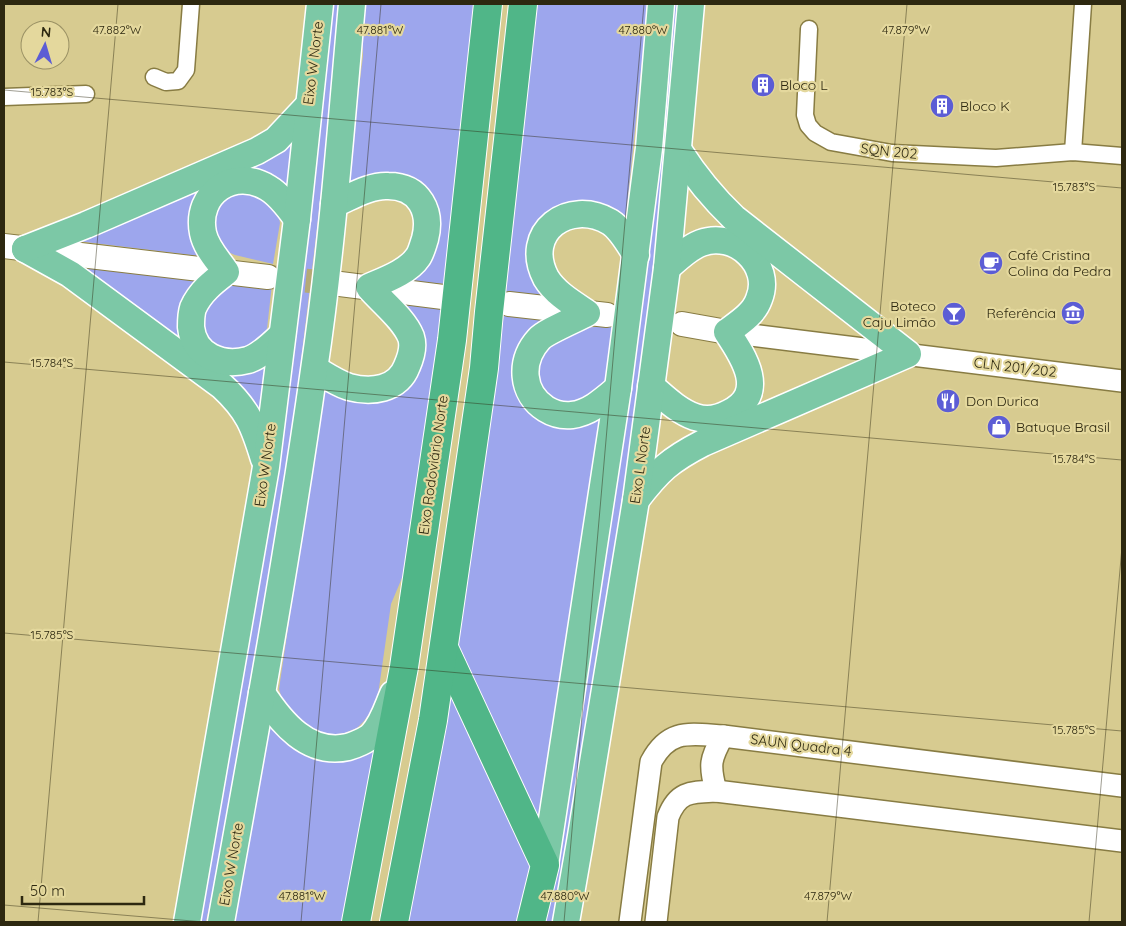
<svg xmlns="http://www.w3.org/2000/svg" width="1126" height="926" font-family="Quicksand,sans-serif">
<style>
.green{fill:#9da6ed}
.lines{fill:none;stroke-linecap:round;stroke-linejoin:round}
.secondary-tunnel{stroke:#b5aa76;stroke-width:24;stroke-dasharray:24 12;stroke-linecap:butt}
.minor-casing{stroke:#887c43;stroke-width:19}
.tertiary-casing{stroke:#887c43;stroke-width:24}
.secondary-casing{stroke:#887c43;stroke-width:26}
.primary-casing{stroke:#fff;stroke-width:29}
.trunk-casing{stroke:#fff;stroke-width:30}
.minor{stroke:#fff;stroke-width:16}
.tertiary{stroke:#fff;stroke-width:21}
.secondary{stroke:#fff;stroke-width:24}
.primary{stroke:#7cc8a6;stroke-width:26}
.trunk{stroke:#50b688;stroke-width:28}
.ticks{fill:none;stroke:#2d2810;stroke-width:1;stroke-opacity:0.45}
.labels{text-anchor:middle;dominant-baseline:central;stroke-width:4.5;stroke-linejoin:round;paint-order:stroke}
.street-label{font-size:14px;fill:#2d2810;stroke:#e4d89d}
.poi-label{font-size:14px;fill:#2d2810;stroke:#e4d89d;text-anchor:start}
.ticks-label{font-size:12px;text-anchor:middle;fill:#2d2810;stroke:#e4d89d;stroke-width:4.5;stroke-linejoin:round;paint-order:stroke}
</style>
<rect width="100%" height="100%" fill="#d7cb90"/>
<g class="green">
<path d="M328,4H340L338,32L318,220L293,428L248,705L223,841L206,922H192Z"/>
<path d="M361,4H474L446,284L393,280L405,276L425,201L346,192L363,56Z"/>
<path d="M536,4H648L625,226L544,221L559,300L506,292Z"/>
<path d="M671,4H683L639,417L556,922H540C567,766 599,610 621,453C642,304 656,154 671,4Z"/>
<path d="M298,124L290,204L220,177L207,257L69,240Z"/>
<path d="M246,185L278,211L280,223L273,264L235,255L221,249L208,211Z"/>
<path d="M66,258L206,275C178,300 167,313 191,348L268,351L261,427Z"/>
<path d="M216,284H272L267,329L262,340L229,354L195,331Z"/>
<path d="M384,296L444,304L407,566L391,604L378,695L375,706L364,721L357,728L345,733L325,736L304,727L283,702L279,689L325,376L353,393L418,355Z"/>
<path d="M504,313L554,318L537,328L536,407H605L563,696L522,922H403L481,492Z"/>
<path d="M613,326C611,347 612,387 592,399C585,403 565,403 557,405L530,374L536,355L578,328Z"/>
<path d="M266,709L289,739L379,733L342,922H226Z"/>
</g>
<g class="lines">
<path class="secondary-tunnel" d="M270,277L340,284"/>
<g class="minor-casing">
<g id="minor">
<path d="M809,29L805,115L808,125L815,133L831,142L892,153L996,158L1073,152L1122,156"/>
<path d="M154,77L166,82L178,81L186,70L191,4"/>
<path d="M4,97L86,94"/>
<path d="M1073,152L1083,4"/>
</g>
</g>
<g class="tertiary-casing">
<g id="tertiary">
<path d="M727,332L1122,381"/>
<path d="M716,791C709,765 710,759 723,736"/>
<path d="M630,922L651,762C669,728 690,734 723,736L1122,786"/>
<path d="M656,922L668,817C678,791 691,792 716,791L1122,841"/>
</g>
</g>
<g class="secondary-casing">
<g id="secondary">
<path d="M4,246L268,277"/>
<path d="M340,284L443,297"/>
<path d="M509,304L607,315"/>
<path d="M682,324L727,332"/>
</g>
</g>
<g class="primary-casing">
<g id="primary">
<path d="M25,249L70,274L222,386C248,410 254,426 264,459"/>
<path d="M25,249L86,225L257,151L276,140L308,106"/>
<path d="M282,335C272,344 261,356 248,360C222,367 194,356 191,327C191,321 191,314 193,308C200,292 213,282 226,272C218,260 206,248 203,233C195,193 234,167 268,188C280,195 289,208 297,219"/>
<path d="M315,369C325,375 337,383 349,387C371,393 398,390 407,366C411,357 414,346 411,337C404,319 382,302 369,287C385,280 408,272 418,257C421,253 423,245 425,239C432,212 420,186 388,186C370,185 351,197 334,204"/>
<path d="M651,386C665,398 678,411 695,417C707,421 718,419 729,413C768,394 744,357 727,332C739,323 754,314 759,299C773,265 735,230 701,243C688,248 677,259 667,268"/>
<path d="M618,388C605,399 590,413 572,415C563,416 554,414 546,409C521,393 519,361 539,339C545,332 576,319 587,313C572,303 555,293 546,278C522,232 569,198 610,222C621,229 629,244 636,255"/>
<path d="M636,500C659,470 670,460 703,443L908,354L734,218C712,197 695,176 679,151"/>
<path d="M262,693C281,722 308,756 348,747C355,745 367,740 372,735C383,723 387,708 393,694"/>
<path d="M545,865L618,388L649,148L661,4"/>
<path d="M187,922L266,467L297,219L320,4"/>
<path d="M221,922C254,739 288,555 314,370C332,249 341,126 352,4"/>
<path d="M566,922L580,842L636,500L667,268L691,4"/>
</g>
</g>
<g class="trunk-casing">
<g id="trunk">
<path d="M444,648L545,865L531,922"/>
<path d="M356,922L404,667L452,340L488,4"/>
<path d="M394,922L433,720L484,368L489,312L523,4"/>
</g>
</g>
<use href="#minor" class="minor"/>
<use href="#tertiary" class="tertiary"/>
<use href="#secondary" class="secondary"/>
<use href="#primary" class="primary"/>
<use href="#trunk" class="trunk"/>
</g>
<path class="ticks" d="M4,90L1122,188M4,362L1122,460M4,633L1122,731M4,905L204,922M38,922L118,4M301,922L381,4M564,922L644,4M827,922L907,4M1089,922L1122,547"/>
<defs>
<g id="building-disc" transform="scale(1.25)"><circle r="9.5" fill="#5c5dd5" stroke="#e4d89d"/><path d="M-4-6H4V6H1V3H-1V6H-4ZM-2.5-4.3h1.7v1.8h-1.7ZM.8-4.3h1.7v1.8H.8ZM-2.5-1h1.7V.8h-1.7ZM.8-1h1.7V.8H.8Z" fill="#fff"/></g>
<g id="cafe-disc" transform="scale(1.25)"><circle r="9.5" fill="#5c5dd5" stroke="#e4d89d"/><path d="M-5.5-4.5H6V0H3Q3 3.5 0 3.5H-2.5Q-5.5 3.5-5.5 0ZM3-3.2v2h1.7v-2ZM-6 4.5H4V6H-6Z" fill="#fff"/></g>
<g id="museum-disc" transform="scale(1.25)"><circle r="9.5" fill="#5c5dd5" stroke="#e4d89d"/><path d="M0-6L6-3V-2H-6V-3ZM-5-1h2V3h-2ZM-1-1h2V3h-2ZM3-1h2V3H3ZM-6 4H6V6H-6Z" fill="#fff"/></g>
<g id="bar-disc" transform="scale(1.25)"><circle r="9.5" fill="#5c5dd5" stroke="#e4d89d"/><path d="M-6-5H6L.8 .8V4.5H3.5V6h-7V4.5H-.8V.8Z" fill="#fff"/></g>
<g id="restaurant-disc" transform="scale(1.25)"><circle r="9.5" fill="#5c5dd5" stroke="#e4d89d"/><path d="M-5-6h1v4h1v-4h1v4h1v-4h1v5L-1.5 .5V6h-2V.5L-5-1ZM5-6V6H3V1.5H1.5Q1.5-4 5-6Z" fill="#fff"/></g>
<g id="shop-disc" transform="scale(1.25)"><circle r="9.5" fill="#5c5dd5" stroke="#e4d89d"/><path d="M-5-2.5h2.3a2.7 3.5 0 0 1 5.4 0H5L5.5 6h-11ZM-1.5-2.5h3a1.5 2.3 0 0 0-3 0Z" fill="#fff"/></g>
</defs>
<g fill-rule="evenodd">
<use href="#building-disc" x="763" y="85"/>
<use href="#building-disc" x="942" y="106"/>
<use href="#cafe-disc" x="991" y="263"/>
<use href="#museum-disc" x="1073" y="313"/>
<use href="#bar-disc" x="954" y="314"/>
<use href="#restaurant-disc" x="948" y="401"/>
<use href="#shop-disc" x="999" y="427"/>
</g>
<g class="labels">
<g class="street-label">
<text transform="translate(313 63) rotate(-83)">Eixo W Norte</text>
<text transform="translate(889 151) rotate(6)">SQN 202</text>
<text transform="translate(1015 367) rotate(7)">CLN 201/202</text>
<text transform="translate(265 465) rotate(-82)">Eixo W Norte</text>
<text transform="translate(433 465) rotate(-82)">Eixo Rodoviário Norte</text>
<text transform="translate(640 465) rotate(-82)">Eixo L Norte</text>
<text transform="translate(801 745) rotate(7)">SAUN Quadra 4</text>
<text transform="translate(231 864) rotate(-80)">Eixo W Norte</text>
</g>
<g class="poi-label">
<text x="780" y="85">Bloco L</text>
<text x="960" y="106">Bloco K</text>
<text x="1008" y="255">Café Cristina<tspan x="1008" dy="16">Colina da Pedra</tspan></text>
<text x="936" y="306" text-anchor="end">Boteco<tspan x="936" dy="16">Caju Limão</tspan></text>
<text x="1056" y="313" text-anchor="end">Referência</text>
<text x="966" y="401">Don Durica</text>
<text x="1016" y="427">Batuque Brasil</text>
</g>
</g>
<g class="ticks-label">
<text x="117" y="34">47.882°W</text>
<text x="380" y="34">47.881°W</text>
<text x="643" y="34">47.880°W</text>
<text x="906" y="34">47.879°W</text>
<text x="52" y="96">15.783°S</text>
<text x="1074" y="191">15.783°S</text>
<text x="52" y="367">15.784°S</text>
<text x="1074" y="463">15.784°S</text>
<text x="52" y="639">15.785°S</text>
<text x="1074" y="734">15.785°S</text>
<text x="302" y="900">47.881°W</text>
<text x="565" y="900">47.880°W</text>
<text x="828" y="900">47.879°W</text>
</g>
<rect width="1126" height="926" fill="none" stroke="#2d2810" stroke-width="10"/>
<g transform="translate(45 45) rotate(5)"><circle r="24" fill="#e4d89d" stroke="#9b9265"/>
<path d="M0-4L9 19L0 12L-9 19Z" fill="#5c5dd5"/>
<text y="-8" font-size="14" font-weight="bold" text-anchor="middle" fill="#2d2810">N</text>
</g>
<path d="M22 896v8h122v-8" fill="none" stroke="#2d2810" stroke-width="2.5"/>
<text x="30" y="896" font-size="15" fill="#2d2810" stroke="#e4d89d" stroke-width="4" paint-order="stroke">50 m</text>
</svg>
